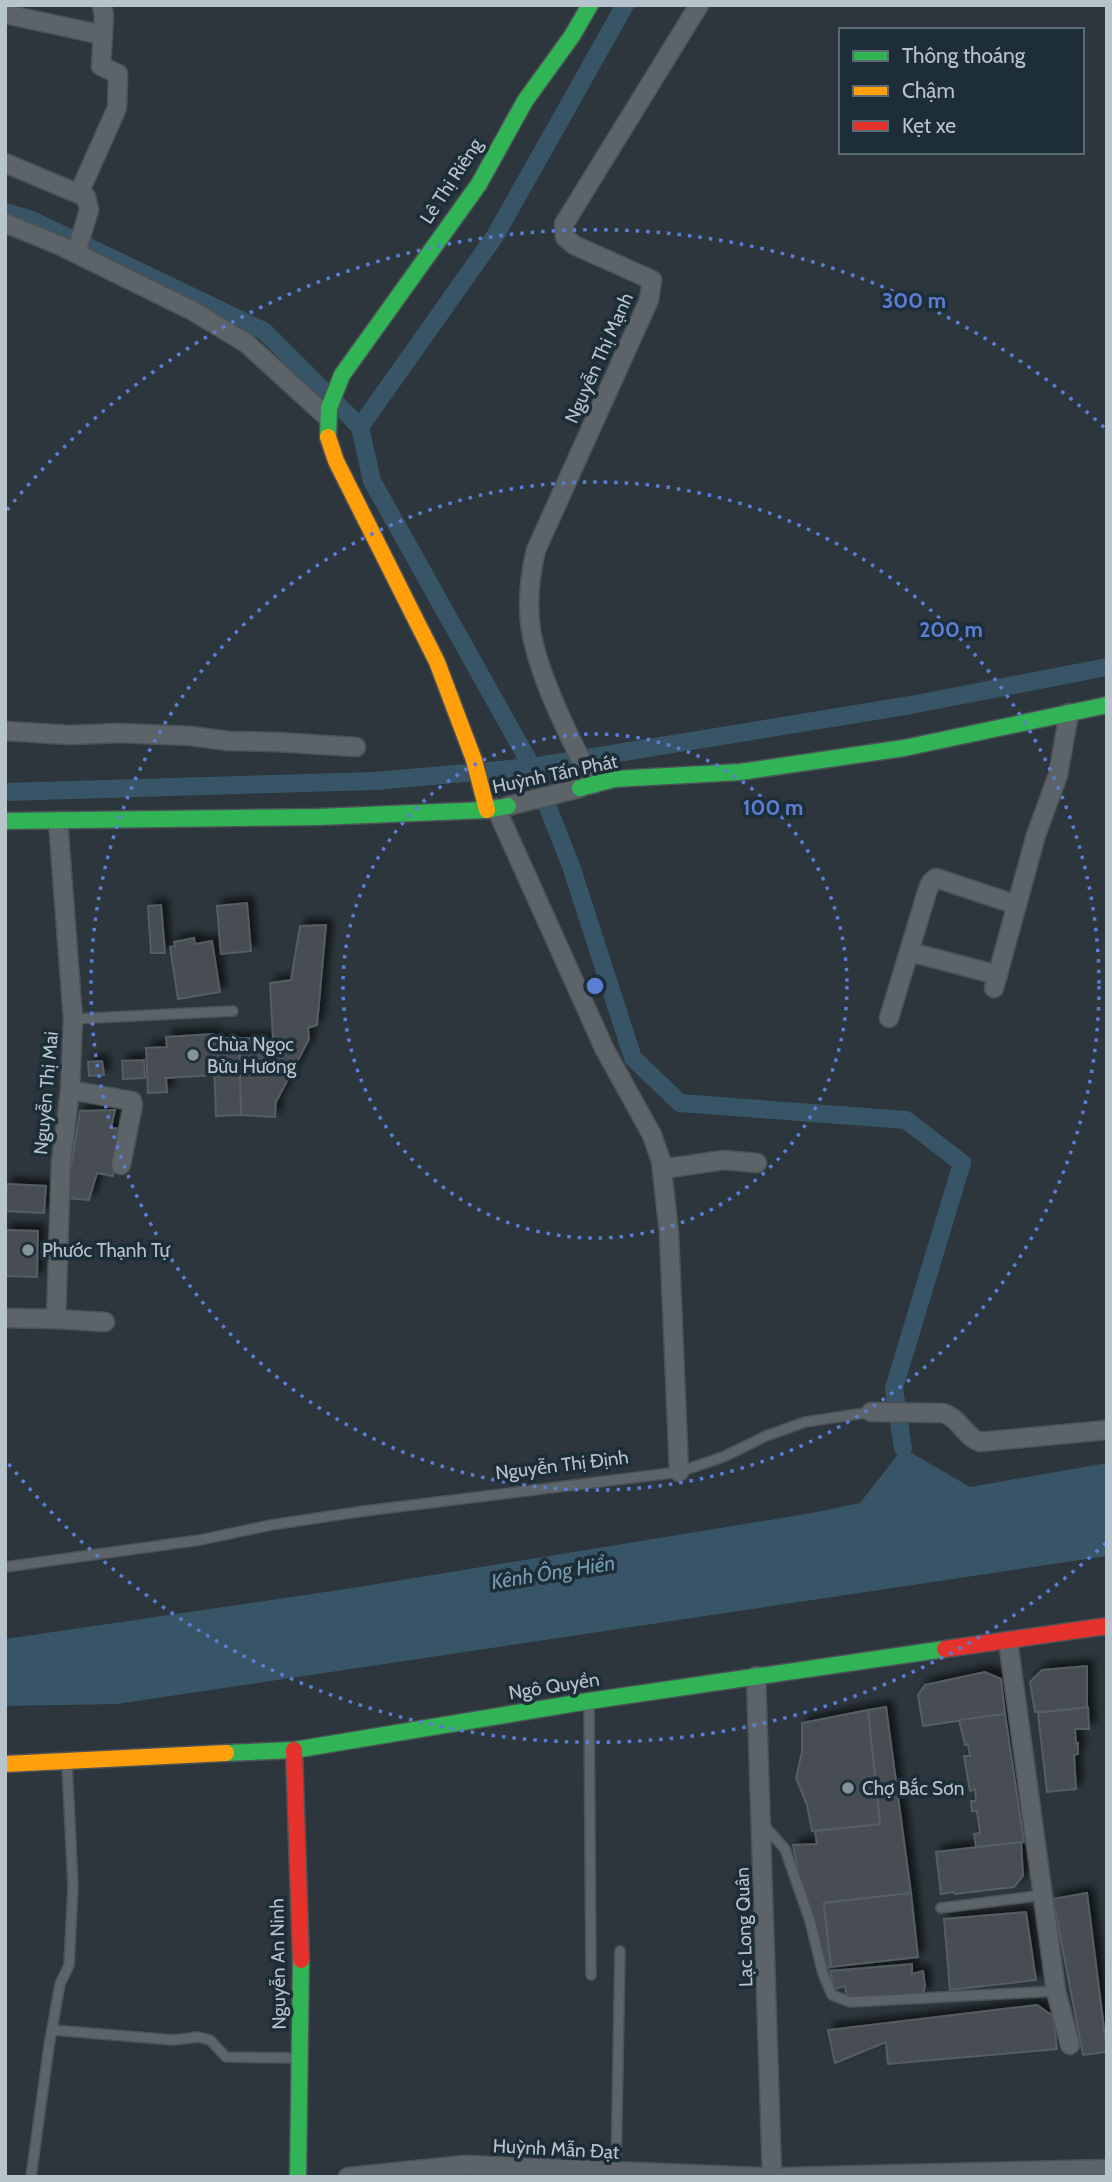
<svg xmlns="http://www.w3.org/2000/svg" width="1112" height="2182" font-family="Cabin,sans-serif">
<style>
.water{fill:#375566}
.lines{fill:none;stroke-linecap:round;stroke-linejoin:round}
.canal{stroke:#375566;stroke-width:18}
.building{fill:#464e53;stroke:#545e63;stroke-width:2;filter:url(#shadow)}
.lane-casing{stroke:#4b5256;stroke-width:12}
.street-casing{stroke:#4b5256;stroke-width:21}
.fast-casing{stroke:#4b5256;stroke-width:19}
.slow-casing{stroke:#4b5256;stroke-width:19}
.jam-casing{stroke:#4b5256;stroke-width:19}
.lane{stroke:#5d6469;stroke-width:9}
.street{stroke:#5d6469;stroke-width:18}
.fast{stroke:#30b455;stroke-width:16}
.slow{stroke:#ff9f0a;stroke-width:16}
.jam{stroke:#e5322d;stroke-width:16}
.ring{fill:none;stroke:#5b7dd3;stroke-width:3.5;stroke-dasharray:3.5 7}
.poi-dot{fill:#86929a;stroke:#1e2e38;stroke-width:2.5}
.labels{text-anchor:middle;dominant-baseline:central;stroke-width:7;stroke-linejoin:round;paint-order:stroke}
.street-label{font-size:19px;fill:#b7c4cc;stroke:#1e2e38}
.poi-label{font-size:19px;fill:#b7c4cc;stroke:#1e2e38;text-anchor:start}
.water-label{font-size:21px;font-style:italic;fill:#769bb0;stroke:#1e2e38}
.centre{fill:#5b7dd3;stroke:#1e2e38;stroke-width:3.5}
.ring-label{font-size:21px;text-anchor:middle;font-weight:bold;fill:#5b7dd3;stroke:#1e2e38;stroke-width:7;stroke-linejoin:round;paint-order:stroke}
</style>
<defs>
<filter id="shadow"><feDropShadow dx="6" dy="-6" stdDeviation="3.5" flood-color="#0009"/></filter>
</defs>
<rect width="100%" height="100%" fill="#2c363c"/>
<path class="water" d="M903,1448L970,1487L1107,1463V1556L117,1704L5,1706V1639L359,1587L812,1513L860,1503Z"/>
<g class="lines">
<g class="canal">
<path d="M625,5L495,236L360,427L372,481L532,767L571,866L633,1058L680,1103L906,1120L962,1163L894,1388L903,1448"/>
<path d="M5,212L32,220L264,331L360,427"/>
<path d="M5,792L376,781L532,767L911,705L1107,667"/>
</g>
</g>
<g class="building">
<path d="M247,903L251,951L221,954L217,906Z"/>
<path d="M161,905L165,953H151L148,906Z"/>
<path d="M326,925L317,1025L308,1028L309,1039L276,1102L275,1117L241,1115L239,1038L273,1039L270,983L291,980L300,926Z"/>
<path d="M194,938L195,944L212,941L220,992L178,999L170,947L175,946L174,942Z"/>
<path d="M213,1034L215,1075L166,1078L167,1092L148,1093L146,1048L167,1047L166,1037Z"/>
<path d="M213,1038H239L241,1115L216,1116Z"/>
<path d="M144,1060L145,1078L123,1079L122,1061Z"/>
<path d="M102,1061L104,1075L89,1076L88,1062Z"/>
<path d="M115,1110L111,1128L122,1129L113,1176L97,1173L89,1200L66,1198L80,1111Z"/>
<path d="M7,1184L46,1186L44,1213L5,1211Z"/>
<path d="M5,1230L38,1231L37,1277L5,1276Z"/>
<path d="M1087,1666V1708L1035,1712L1030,1682L1042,1670Z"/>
<path d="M985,1672L1001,1679L1005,1714L923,1726L918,1695L925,1685Z"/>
<path d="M886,1707L911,1893L824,1903L831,1967L818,1971L793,1845L817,1844L815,1831L880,1824L868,1710Z"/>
<path d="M1088,1707L1089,1729H1075L1076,1744L1078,1743V1754L1074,1755L1076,1789L1047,1792L1038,1713Z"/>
<path d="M868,1710L880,1824L812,1831L807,1805L796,1778L802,1752V1723Z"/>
<path d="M1005,1714L1024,1842L976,1847L974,1834L980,1833L977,1811H972L971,1801H976L975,1789L970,1791L964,1756H970L968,1744L965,1745L959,1720Z"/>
<path d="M1021,1842L1023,1876L1014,1887L955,1894L953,1892L941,1894L936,1852Z"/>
<path d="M911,1893L918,1957L831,1967L824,1903Z"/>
<path d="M1087,1893L1107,2052L1083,2055L1053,1899Z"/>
<path d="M1026,1912L1036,1980L950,1990L944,1919Z"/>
<path d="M912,1964V1974L923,1971L925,1986L923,1994L848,2003L845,1986L834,1989L830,1971Z"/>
<path d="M1037,2005L1053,2016L1057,2049L888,2064L886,2042L835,2063L828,2030Z"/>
</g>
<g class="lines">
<g class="lane-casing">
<g id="lane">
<path d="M73,1019L233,1011"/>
<path d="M5,1567L200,1540L271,1525L364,1511L679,1472L723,1457L766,1436L805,1422L871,1412"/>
<path d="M589,1703L591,1975"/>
<path d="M762,1823L785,1849L810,1921L823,1974L832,1995L850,2002L1056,1991"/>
<path d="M941,1908L1043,1895"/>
<path d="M52,2030L174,2040L198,2037L210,2040L226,2057L298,2058"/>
<path d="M616,2172L620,1951"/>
<path d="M31,2177L49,2046L60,1984L69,1965L73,1885L67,1764"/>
</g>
</g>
<g class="street-casing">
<g id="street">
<path d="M5,14L103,35"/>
<path d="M5,163L86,197L89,210L76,253"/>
<path d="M79,193L117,108L118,74L101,66L104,16L102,5"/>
<path d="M5,223L59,245L193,311L246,343L326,416"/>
<path d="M5,731L70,735L119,733L191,736L228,741L277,742L356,747"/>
<path d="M594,784C572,744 538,675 531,630C527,604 530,575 536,550L649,300L652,280L574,245L565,237L564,224L699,5"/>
<path d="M508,806L580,788"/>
<path d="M496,808L605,1050L652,1135L661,1161L669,1233L679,1472"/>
<path d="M910,952L998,975"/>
<path d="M994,988L1036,835L1058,775L1069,713"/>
<path d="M889,1018L927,892L931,882L936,878L1017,905"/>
<path d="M70,1090L132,1101L133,1105L121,1165"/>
<path d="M662,1169L724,1160L757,1163"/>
<path d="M5,1318L56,1319L61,1162L70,1090L73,1019L58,821"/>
<path d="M56,1319L105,1322"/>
<path d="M871,1412L943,1413C960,1418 965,1437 980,1442L1107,1430"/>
<path d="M1008,1641L1056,1991L1070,2045"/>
<path d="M756,1676L772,2177"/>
<path d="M348,2177L465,2165L762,2177"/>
<path d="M783,2177L1107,2169"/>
</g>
</g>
<g class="fast-casing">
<g id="fast">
<path d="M328,437L329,408L342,375L479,184L525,101L572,36L590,5"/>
<path d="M580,788L614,779L740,772L904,748L1107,705"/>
<path d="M5,821L318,817L487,810L508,806"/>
<path d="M226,1753L294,1750L589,1701L945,1649"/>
<path d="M298,2177L301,1960"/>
</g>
</g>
<g class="slow-casing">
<g id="slow">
<path d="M328,437L336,461L437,662L474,760L487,810"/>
<path d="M5,1764L226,1753"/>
</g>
</g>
<g class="jam-casing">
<g id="jam">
<path d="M945,1649L1107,1626"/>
<path d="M294,1750L301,1960"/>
</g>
</g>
<use href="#lane" class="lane"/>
<use href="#street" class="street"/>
<use href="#fast" class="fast"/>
<use href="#slow" class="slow"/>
<use href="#jam" class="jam"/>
</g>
<g class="ring">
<circle cx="595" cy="986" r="252"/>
<circle cx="595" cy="986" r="504"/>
<path d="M1106 1543A756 756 0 0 1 7 1462M7 510A756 756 0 0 1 1106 429"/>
</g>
<g class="poi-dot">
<circle cx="193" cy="1055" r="7"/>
<circle cx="28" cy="1250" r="7"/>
<circle cx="848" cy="1788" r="7"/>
</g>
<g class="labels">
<g class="street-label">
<text transform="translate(451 181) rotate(-57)">Lê Thị Riêng</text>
<text transform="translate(599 358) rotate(-66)">Nguyễn Thị Mạnh</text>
<text transform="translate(555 774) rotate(-12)">Huỳnh Tấn Phát</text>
<text transform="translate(46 1093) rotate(-85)">Nguyễn Thị Mai</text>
<text transform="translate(562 1465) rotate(-7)">Nguyễn Thị Định</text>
<text transform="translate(554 1686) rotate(-9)">Ngô Quyền</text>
<text transform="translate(744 1927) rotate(-92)">Lạc Long Quân</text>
<text transform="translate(278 1964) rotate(-91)">Nguyễn An Ninh</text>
<text transform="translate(556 2149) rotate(3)">Huỳnh Mẫn Đạt</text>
</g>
<g class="poi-label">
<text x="207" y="1044">Chùa Ngọc<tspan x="207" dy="22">Bửu Hương</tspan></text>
<text x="42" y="1250">Phước Thạnh Tự</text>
<text x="862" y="1788">Chợ Bắc Sơn</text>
</g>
<g class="water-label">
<text transform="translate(553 1572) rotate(-9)">Kênh Ông Hiển</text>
</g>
</g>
<circle cx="595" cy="986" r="10" class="centre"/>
<g class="ring-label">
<text x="914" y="308">300 m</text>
<text x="951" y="637">200 m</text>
<text x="773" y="815">100 m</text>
</g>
<rect width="1112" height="2182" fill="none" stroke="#b7c4cc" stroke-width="14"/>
<rect x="839" y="28" width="245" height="126" fill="#1e2e38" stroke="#5b6a73" stroke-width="2"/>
<rect x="853" y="51" width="35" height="10" fill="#30b455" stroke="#5b6a73" stroke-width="2"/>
<text x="902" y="63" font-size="21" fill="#b7c4cc">Thông thoáng</text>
<rect x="853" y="86" width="35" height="10" fill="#ff9f0a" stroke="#5b6a73" stroke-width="2"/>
<text x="902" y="98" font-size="21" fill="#b7c4cc">Chậm</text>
<rect x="853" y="121" width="35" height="10" fill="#e5322d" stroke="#5b6a73" stroke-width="2"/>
<text x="902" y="133" font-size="21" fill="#b7c4cc">Kẹt xe</text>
</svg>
